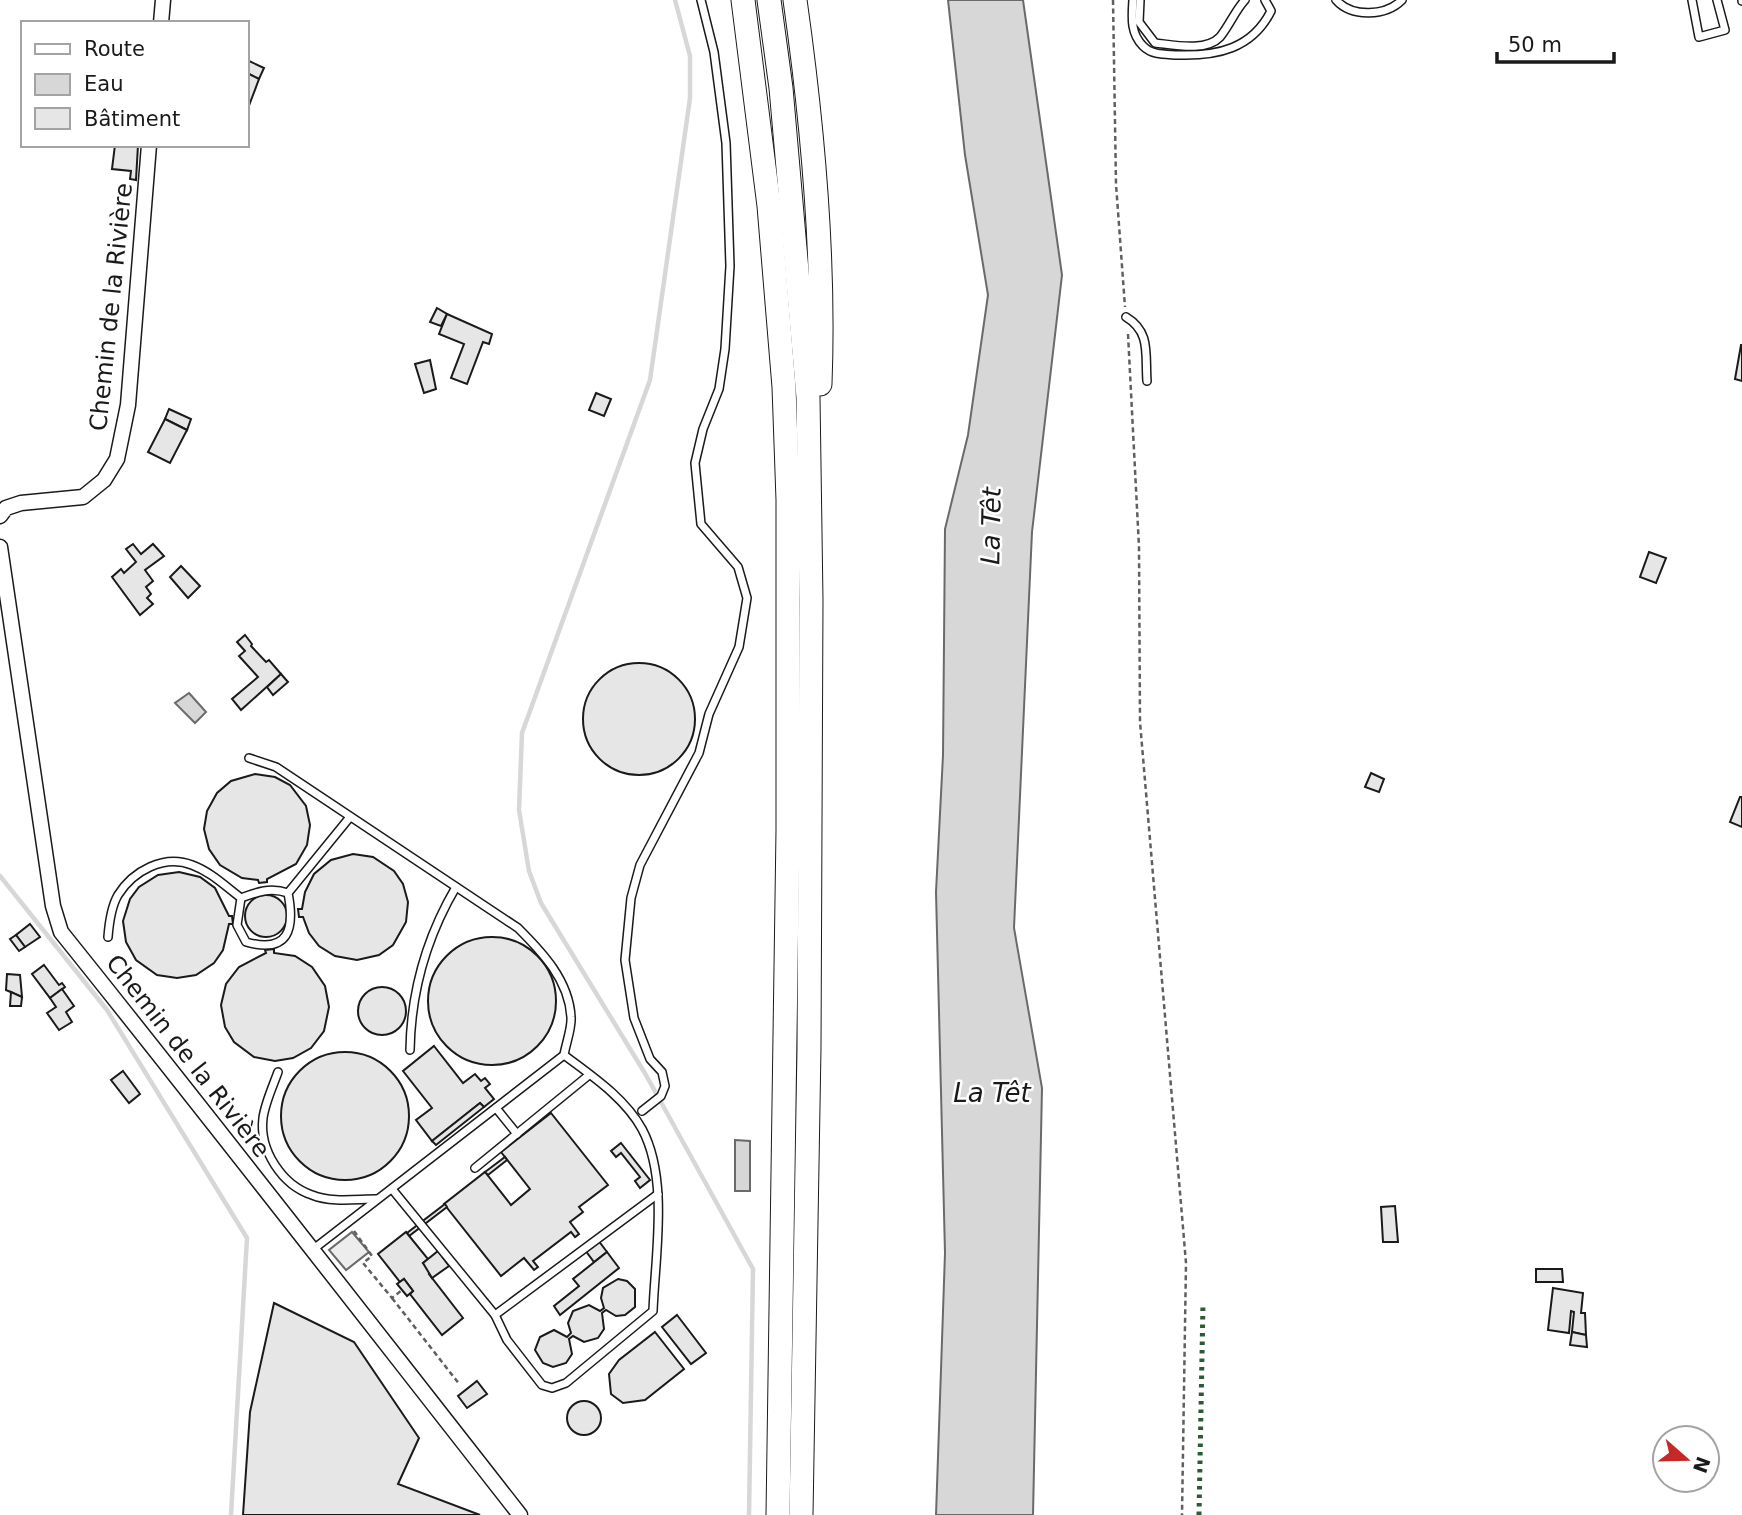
<svg xmlns="http://www.w3.org/2000/svg" width="1742" height="1515" font-family="'DejaVu Sans',sans-serif">
<style>
.built{fill:#ededed;stroke:#6a6a6a;stroke-width:2}
.water{fill:#d7d7d7;stroke:#6a6a6a;stroke-width:2}
.lines{fill:none;stroke-linecap:round;stroke-linejoin:round}
.stream{stroke:#d7d7d7;stroke-width:4.5}
.building{fill:#e6e6e6;stroke:#1a1a1a;stroke-width:2}
.service-casing{stroke:#1a1a1a;stroke-width:10}
.minor-casing{stroke:#1a1a1a;stroke-width:17}
.trunk-casing{stroke:#1a1a1a;stroke-width:25}
.path{stroke:#5f5f5f;stroke-width:2.5;stroke-dasharray:5 3.5;stroke-linecap:butt}
.service{stroke:#fff;stroke-width:7}
.minor{stroke:#fff;stroke-width:14}
.trunk{stroke:#fff;stroke-width:23}
.hedge{stroke:#2b5a34;stroke-width:5;stroke-dasharray:3.5 5;stroke-linecap:butt}
.labels{text-anchor:middle;dominant-baseline:central;stroke-width:5;stroke-linejoin:round;paint-order:stroke}
.street-label{font-size:24px;fill:#1a1a1a;stroke:#fff}
.water-label{font-size:26px;font-style:italic;fill:#1a1a1a;stroke:#fff}
</style>
<rect width="100%" height="100%" fill="#fff"/>
<path class="built" d="M352,1232L369,1252L346,1270L329,1250Z"/>
<g class="water">
<path d="M948,0H1023L1062,275L1032,532L1014,928L1042,1088L1033,1515H936L945,1253L936,892L943,755L945,529L968,435L988,295L965,155Z"/>
<path d="M189,693L206,712L195,723L175,703Z"/>
<path d="M735,1140L750,1141V1191H735Z"/>
</g>
<g class="lines">
<g class="stream">
<path d="M675,0L690,56V98L650,380L522,733L519,810L529,871L541,903L646,1075L753,1269L749,1515"/>
<path d="M0,876L107,1010L247,1238L231,1515"/>
</g>
</g>
<g class="building">
<path d="M247,60L264,68L259,79L247,73Z"/>
<path d="M247,73L259,79L247,111Z"/>
<path d="M115,145H138L136,180L130,179L131,171L112,169Z"/>
<path d="M437,308L447,314L441,326L430,322Z"/>
<path d="M447,314L492,334L489,344L483,342L467,384L451,378L464,344L439,334Z"/>
<path d="M1741,345H1742V381L1735,379Z"/>
<path d="M430,360L436,389L424,393L415,364Z"/>
<path d="M596,393L611,399L604,416L589,410Z"/>
<path d="M169,409L191,419L187,430L165,419Z"/>
<path d="M165,419L187,430L170,463L148,452Z"/>
<path d="M133,544L141,554L153,544L164,556L145,570L153,581L146,587L151,594L147,598L153,604L140,615L112,577L121,569L124,573L136,562L126,549Z"/>
<path d="M1649,552L1666,558L1656,583L1640,577Z"/>
<path d="M181,566L200,586L188,598L170,577Z"/>
<path d="M245,635L252,644L251,646L266,662L269,660L281,674L241,710L232,699L258,677L239,656L245,651L237,642Z"/>
<circle cx="639" cy="719" r="56"/>
<path d="M281,674L288,682L273,695L267,687Z"/>
<path d="M1371,773L1384,779L1379,792L1365,787Z"/>
<path d="M255,774L275,777L290,785L306,806L310,825L307,845L296,864L267,879V882L259,883L258,880L242,878L220,865L209,849L204,829L207,811L217,793L231,781Z"/>
<path d="M1740,797H1742V827L1730,822Z"/>
<path d="M353,854L373,857L394,871L403,884L408,902L406,922L393,945L379,955L357,960L335,956L319,946L309,933L303,917H299L298,909H302L305,892L314,874L331,860Z"/>
<path d="M179,872L200,877L215,888L229,916H232L233,924H229L223,950L214,963L196,975L177,978L157,975L136,960L126,942L123,921L130,899L139,887L158,875Z"/>
<circle cx="266" cy="916" r="21"/>
<path d="M30,924L40,937L25,947L16,935Z"/>
<path d="M16,935L25,947L19,951L10,939Z"/>
<circle cx="492" cy="1001" r="64"/>
<path d="M274,949V953L295,956L312,967L325,986L329,1007L324,1031L311,1048L293,1058L275,1061L254,1057L234,1042L225,1027L221,1005L226,984L239,967L266,953L265,950Z"/>
<path d="M44,965L59,985L62,983L65,987L50,998L32,974Z"/>
<path d="M7,974L20,975L22,997L6,990Z"/>
<circle cx="382" cy="1011" r="24"/>
<path d="M62,989L74,1006L66,1012L72,1022L59,1030L47,1013L56,1007L50,998Z"/>
<path d="M11,992L22,997L21,1006H10Z"/>
<path d="M434,1046L463,1083L475,1074L481,1081L485,1078L490,1084L485,1088L494,1099L484,1107L480,1103L432,1141L416,1120L432,1108L403,1071Z"/>
<circle cx="345" cy="1116" r="64"/>
<path d="M123,1071L140,1094L129,1103L111,1080Z"/>
<path d="M480,1103L484,1107L436,1145L432,1141Z"/>
<path d="M551,1113L608,1185L579,1207L583,1212L570,1222L579,1234L575,1237L571,1232L533,1261L538,1267L534,1270L524,1258L501,1276L444,1204L485,1172L511,1205L530,1189L501,1152Z"/>
<path d="M621,1143L650,1180L640,1188L635,1181L640,1177L621,1153L616,1157L611,1151Z"/>
<path d="M505,1157L507,1160L488,1175L485,1172Z"/>
<path d="M445,1204L447,1207L409,1236L407,1233Z"/>
<path d="M1395,1206L1398,1242H1383L1381,1207Z"/>
<path d="M406,1232L428,1259L423,1263L431,1272L429,1274L463,1318L442,1335L410,1294L413,1291L404,1279L400,1282L378,1254Z"/>
<path d="M598,1240L607,1252L594,1262L585,1250Z"/>
<path d="M438,1251L449,1266L432,1278L423,1263Z"/>
<path d="M607,1252L619,1268L560,1315L554,1306L579,1286L573,1279Z"/>
<path d="M1536,1269H1562L1563,1282H1536Z"/>
<path d="M404,1279L413,1291L407,1296L397,1284Z"/>
<path d="M618,1279L627,1281L635,1289V1307L625,1315L616,1316L606,1310L602,1313L604,1329L598,1338L584,1342L573,1336L569,1339L572,1354L566,1363L553,1367L543,1363L535,1350L540,1337L554,1330L567,1337L571,1333L568,1323L573,1311L589,1305L600,1311L604,1308L601,1298L603,1288Z"/>
<path d="M1553,1288L1583,1293L1581,1313H1585L1586,1335L1572,1332L1574,1312L1571,1311L1569,1333L1548,1330Z"/>
<path d="M274,1303L354,1342L419,1438L398,1484L480,1515H243L250,1412Z"/>
<path d="M677,1315L706,1353L691,1364L662,1327Z"/>
<path d="M655,1332L684,1369L645,1400L623,1403L611,1394L609,1374L619,1360Z"/>
<path d="M1572,1332L1586,1335L1587,1347L1570,1345Z"/>
<path d="M477,1381L487,1394L467,1408L458,1396Z"/>
<circle cx="584" cy="1418" r="17"/>
</g>
<g class="lines">
<g class="service-casing">
<g id="service">
<path d="M1133,0C1132,17 1130,33 1143,46C1153,56 1166,54 1179,55C1217,56 1252,49 1271,11L1265,0"/>
<path d="M1140,0L1139,22L1155,43C1174,45 1206,52 1220,37C1229,26 1235,11 1245,0"/>
<path d="M1336,0C1352,18 1386,16 1402,0"/>
<path d="M1692,0L1699,37L1725,30L1717,0"/>
<path d="M1742,0V1"/>
<path d="M1126,317C1151,332 1145,354 1147,381"/>
<path d="M249,758L276,767L518,928C542,952 569,980 571,1017C572,1028 566,1043 564,1055L311,1251"/>
<path d="M288,893C270,887 257,892 241,898L237,925L246,942C289,954 295,929 288,893L350,817"/>
<path d="M108,937C109,924 111,907 118,895C133,871 164,854 192,865C211,872 225,886 241,898"/>
<path d="M410,1050C411,991 426,938 456,887"/>
<path d="M278,1072C273,1086 265,1103 263,1118C259,1150 282,1185 312,1195C332,1203 356,1199 377,1199"/>
<path d="M496,1108L517,1134"/>
<path d="M642,1111L661,1096L665,1086L662,1072L650,1059L634,1018L625,960L631,898L640,865L699,753L709,714L739,647L747,598L738,567L701,524L695,463L703,429L719,389L725,349L730,266L726,143L714,52L701,0"/>
<path d="M475,1168L589,1075"/>
<path d="M392,1189L495,1315L507,1340L542,1385L552,1388L566,1383L653,1311C655,1256 669,1179 642,1129C625,1098 592,1076 564,1055"/>
<path d="M495,1315L658,1194"/>
</g>
</g>
<g class="minor-casing">
<g id="minor">
<path d="M161,23L163,0"/>
<path d="M0,516L6,508L21,503L83,497L104,480L117,459L128,405L149,145"/>
<path d="M0,547L53,906L61,932C216,1125 367,1320 520,1515"/>
</g>
</g>
<g class="trunk-casing">
<g id="trunk">
<path d="M743,0L769,206L784,387L788,500V830L778,1515"/>
<path d="M769,0L781,88L808,397L811,600L809,1048L801,1515"/>
<path d="M795,0C813,127 825,256 820,384"/>
</g>
</g>
<g class="path">
<path d="M1113,0L1116,184L1125,307"/>
<path d="M1128,334L1139,547L1140,722L1186,1263L1182,1515"/>
<path d="M354,1231L372,1256L363,1263L392,1298L402,1290"/>
<path d="M392,1298L460,1385"/>
</g>
<use href="#service" class="service"/>
<use href="#minor" class="minor"/>
<use href="#trunk" class="trunk"/>
<path class="hedge" d="M1199,1515L1203,1303"/>
</g>
<g class="labels">
<g class="street-label">
<text transform="translate(111 307) rotate(-84)">Chemin de la Rivière</text>
<text transform="translate(188 1056) rotate(52)">Chemin de la Rivière</text>
</g>
<g class="water-label">
<text transform="translate(991 526) rotate(-89)">La Têt</text>
<text x="992" y="1093">La Têt</text>
</g>
</g>
<rect x="21" y="21" width="228" height="126" fill="#ffffff" stroke="#a3a3a3" stroke-width="2"/>
<rect x="35" y="44" width="35" height="10" fill="#ffffff" stroke="#a3a3a3" stroke-width="2"/>
<text x="84" y="56" font-size="21" fill="#1a1a1a">Route</text>
<rect x="35" y="74" width="35" height="21" fill="#d7d7d7" stroke="#a3a3a3" stroke-width="2"/>
<text x="84" y="91" font-size="21" fill="#1a1a1a">Eau</text>
<rect x="35" y="108" width="35" height="21" fill="#e6e6e6" stroke="#a3a3a3" stroke-width="2"/>
<text x="84" y="126" font-size="21" fill="#1a1a1a">Bâtiment</text>
<g transform="translate(1686 1459) rotate(110)"><circle r="33" fill="#ffffff" stroke="#a3a3a3" stroke-width="2"/>
<path d="M0-5L12 26L0 18L-12 26Z" fill="#c62828"/>
<text y="-10" font-size="19" font-weight="bold" text-anchor="middle" fill="#1a1a1a">N</text>
</g>
<path d="M1497 52v10h117v-10" fill="none" stroke="#1a1a1a" stroke-width="3.5"/>
<text x="1508" y="52" font-size="21" fill="#1a1a1a" stroke="#ffffff" stroke-width="5" paint-order="stroke">50 m</text>
</svg>
